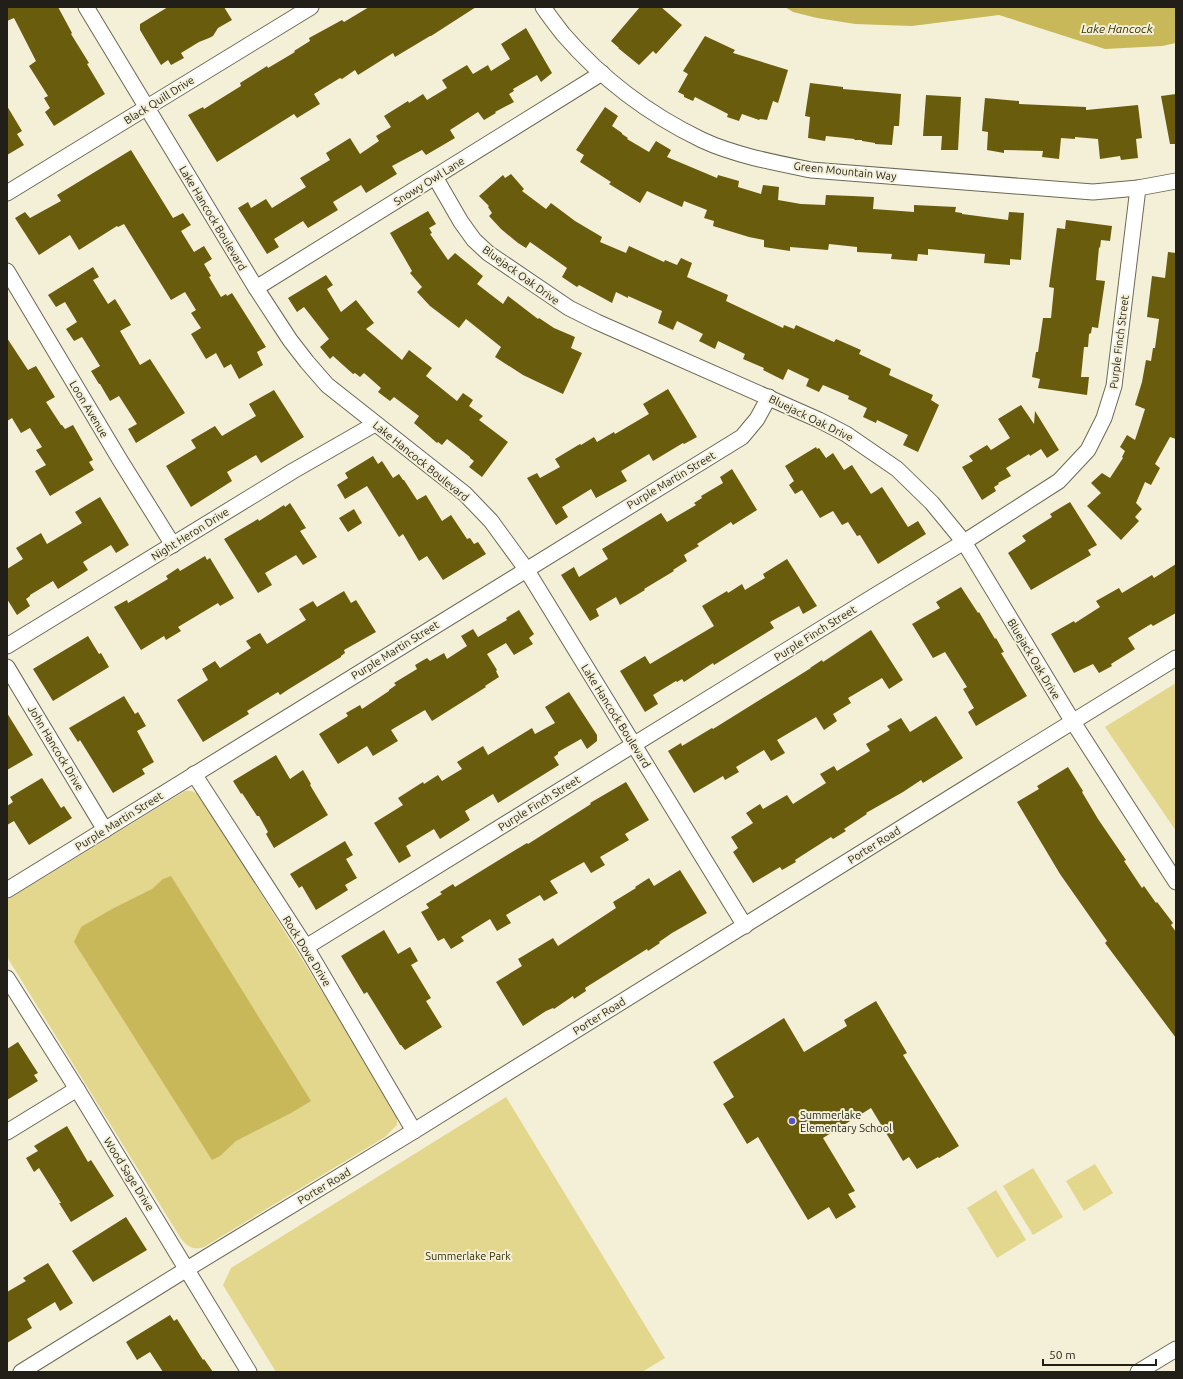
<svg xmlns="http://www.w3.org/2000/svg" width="1183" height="1379" font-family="Ubuntu,sans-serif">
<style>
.green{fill:#e3d68d}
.water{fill:#c9b85a}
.building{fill:#695c0d}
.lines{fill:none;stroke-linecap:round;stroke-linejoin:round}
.minor-casing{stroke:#6c6853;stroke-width:17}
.minor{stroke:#fff;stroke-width:15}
.poi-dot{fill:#5753ca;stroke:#f4f0d7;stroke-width:1.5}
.labels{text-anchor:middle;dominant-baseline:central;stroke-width:4;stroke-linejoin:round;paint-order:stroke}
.street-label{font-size:11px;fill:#211f17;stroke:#f4f0d7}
.poi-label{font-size:11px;fill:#211f17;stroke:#f4f0d7;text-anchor:start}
.park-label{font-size:11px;fill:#342d03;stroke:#f4f0d7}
.water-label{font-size:12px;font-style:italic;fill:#393208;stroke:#f4f0d7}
</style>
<rect width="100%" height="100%" fill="#f4f0d7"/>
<g class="green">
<path d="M1176,683V831L1105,727Z"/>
<path d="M185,791C194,790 196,793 202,799L397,1112V1125L385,1137L204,1247C193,1251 186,1246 180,1237L7,957V900Z"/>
<path d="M506,1097L665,1358L642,1372H276L223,1285L231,1268Z"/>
<path d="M1095,1164L1113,1193L1084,1211L1066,1181Z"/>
<path d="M1033,1168L1063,1217L1033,1235L1003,1186Z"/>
<path d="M996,1190L1026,1240L997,1258L967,1208Z"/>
</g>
<g class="water">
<path d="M785,7H1176V43L1162,46L1105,49L999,15L912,26L855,24L817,18L793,12Z"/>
<path d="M171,876L311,1101L291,1113L236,1141L220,1156L212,1160L74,942L81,927L112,909L152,889L163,879Z"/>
</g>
<g class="building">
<path d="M7,7H58L72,33L71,34L89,63L87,64L105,94L54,126L45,112L50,108L44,98L48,96L29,66L36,61L14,18L7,21Z"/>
<path d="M168,7H224L232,20L218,28L213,36L209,38L199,42L181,53L184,58L171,65L168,60L161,65L140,30V24Z"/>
<path d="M369,7H476L431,36H430L395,57L393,53L358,75L355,70L342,79L340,78L314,94L320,104L297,118L294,114L217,162L188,115L203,107L204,109L220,99L241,86L240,83L267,66L268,68L295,52L294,51L310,41L309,38L342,20L344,22Z"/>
<path d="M640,7H661L682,25L656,54L653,51L639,65L618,48H619L611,41Z"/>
<path d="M526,28L552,73L541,82L537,75L513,89L514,91L509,94L514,102L495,112L496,113L484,120L478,112L450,130L455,138L426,155L422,150L392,166L397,174L366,193L361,185L333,202L338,210L308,228L303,221L274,239L279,247L267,254L238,208L248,202L251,208L266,199L272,208L306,187L300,178L330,160L326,153L350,138L360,154L379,141L376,136L391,127L384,116L408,101L409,103L423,94L427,100L447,88L442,80L467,65L473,74L488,65L491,71L510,59L501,44Z"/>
<path d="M705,36L735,50L733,53L788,70L778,103L773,101L767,120L760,119L759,120L742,114L739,121L727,117L728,114L695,97L693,101L684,97V95L678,92L688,74L683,71Z"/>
<path d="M810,83L843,87V89L901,94L899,126H894L892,145L875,144V143L862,141V140H854L855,139L826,136L825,141L808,138L810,117L805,116Z"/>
<path d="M1176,94V144H1170L1161,96Z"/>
<path d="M926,95L961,97L958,150H941L942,136H923Z"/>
<path d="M985,98L1019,101V104L1086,107V110L1138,105L1142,138L1136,139L1138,158L1121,160L1120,156L1100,159L1098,139L1075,137V139L1061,138L1059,159L1042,157L1043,151L1004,150V153L987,150L988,132L982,131Z"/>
<path d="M7,106L22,131L17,134L24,145L7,155Z"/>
<path d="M605,107L618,116L612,126L622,133V134L628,138L627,139L649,152L656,141L671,150L667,157L717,178L718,175L739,181L738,187L761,194L763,185L779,187L778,200L801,204L825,205L826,195L852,196L874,197L873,209L887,210L914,212V205L956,207L955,212L962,213V214L1008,220L1009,212L1024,213L1021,260L1010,259V265L984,263L985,254L928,249V255L918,254L917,261L891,259L892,254L857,252V247L829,244L828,250L790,247V251L764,247V240L749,237L713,226L714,221L704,218L707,210L684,201L682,207L647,191L640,203L609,184L611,182L580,162L584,155L576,150Z"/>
<path d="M131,150L173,218L183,213L191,225L181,231L194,252L204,246L212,259L204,264L211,276L209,277L221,297L226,294L227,296L232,293L266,347L257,352L263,365L239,379L231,364L224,368L216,353L206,359L191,334L201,328L191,313L196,310L185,292L171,300L124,224L118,227L117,226L79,250L70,235L39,255L15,218L25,212L30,218L61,201L57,195Z"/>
<path d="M511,174L524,189L522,191L546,209L551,203L575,221L602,237L600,242L626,253L629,246L664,262L665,260L677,265L681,258L692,263L687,277L728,295L726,301L783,328L784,325L794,329L796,325L834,342L836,339L861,350L859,354L891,369L889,375L933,395L931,400L939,405L918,452L903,445L908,435L877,420L876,423L863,417L867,408L848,399L849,396L823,385L819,392L806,386L809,379L788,369L783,380L763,370L764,368L743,359L745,354L718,341L715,349L699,341L703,334L677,321L673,330L658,323L662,311L628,296V298L616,292L612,303L579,285L577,287L562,277L567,268L530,242L526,248L518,243L501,229L489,216L492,213L488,207L489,206L479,196L503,175L505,178Z"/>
<path d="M428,211L436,224L429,228L432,233L430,234L448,260L455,253L483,276L477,284L503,304L508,296L538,319L539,318L554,328L575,337L571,348L582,353L563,394L523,375L495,357L501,347L466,319L459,328L430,306L417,292L422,287L410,273L412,271L390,233Z"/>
<path d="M1066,220L1112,226L1110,241L1101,240L1100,248L1099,247L1096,280L1105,281L1098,328L1092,327L1091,333L1089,334L1088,347H1084L1081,377H1089L1087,395L1038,388L1040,379L1032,377L1036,352H1038L1043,318H1051L1054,288L1049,287L1057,228L1065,229Z"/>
<path d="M1168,252L1176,253V439L1170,437L1155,464L1160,468L1151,485L1145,482L1136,503L1142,509L1135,517L1139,521L1121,540L1087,506L1101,493L1091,483L1102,473L1110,478L1123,458L1122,457L1125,451L1120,447L1127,435L1135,440L1140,425L1145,409L1135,405L1142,382L1146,360L1151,361L1153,348H1155L1159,319L1147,317L1152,276L1165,278Z"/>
<path d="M93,267L99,277L93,280L108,304L115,299L131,325L120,331L140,365L150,359L185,413L136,443L128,429L137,424L119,396L110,401L100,384H99L91,371L100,366L82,337L74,341L66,329L77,322L65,302L56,307L48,295Z"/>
<path d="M326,275L333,285L327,289L341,312L356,300L374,323L366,329L402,360L409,350L432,368L426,376L457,401L463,393L473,400L469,406L483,416L479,420L508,442L482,477L469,467L474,461L470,458V457L447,439L442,445L438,442L437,443L414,423L419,416L394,397L390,401L378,392L381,388L364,373L360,377L355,373L353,374L333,356L330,359L320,347L329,339L304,307L297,312L288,298Z"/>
<path d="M7,338L28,370L36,366L55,397L46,402L61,425H62L65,429L73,425L93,460L89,462L94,470L50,496L35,471L46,465L36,450L42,447L30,428L21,433L12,418L7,421Z"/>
<path d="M668,389L697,437L684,444L683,443L653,461L649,454L621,471L627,481L596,498L591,489L562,507L568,517L556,525L527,478L537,473L540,478L560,467L555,459L580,444L581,445L594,437L597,442L614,432L615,434L649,414L643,404Z"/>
<path d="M274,390L304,437L261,463L256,455L227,472L232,481L191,507L166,466L196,448L191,440L215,426L222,436L256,416L249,404Z"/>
<path d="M1021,405L1034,424L1035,411L1059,450L1047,458L1041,449L1030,456L1029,454L1006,468L1011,476L998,483L999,484L994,487L996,491L982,500L962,467L973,461L969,456L987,445L991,450L1010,438L998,419Z"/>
<path d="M816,447L817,449L819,448L826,458L833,453L844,470L852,465L871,494L882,487L908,527L918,521L926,534L878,564L860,535L857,536L848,522L842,525L833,511L820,518L802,490L795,494L789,485L794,481L785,466Z"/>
<path d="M373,456L378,464L382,461L393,478L399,474L403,480H404L417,500L426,495L442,521L451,515L467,539L470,538L474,544L478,542L486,554L443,580L427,556L419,561L403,534L399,537L367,486L345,499L337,485L348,478L345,473Z"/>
<path d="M732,469L757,510L733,525L731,522L697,544L699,546L684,555L687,561L673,570L674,571L644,589L645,590L620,605L616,597L596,609L599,616L590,621L561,575L574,567L579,577L608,559L602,549L661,513L667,522L696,505L694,503L702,498L701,496L723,483L720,477Z"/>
<path d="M100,497L129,545L116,553L111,545L83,562L88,570L58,589L53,581L30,595V596L26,599L30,606L17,615L7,599V569L23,559L16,548L41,533L47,544L82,523L75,512Z"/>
<path d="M1070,502L1097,545L1088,550L1091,555L1031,590L1008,553L1026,541L1022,536L1052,517L1050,514Z"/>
<path d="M290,503L306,528L300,531L317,557L303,565L296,555L265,573L272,585L258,593L224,539L258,519L259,521L284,505L285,507Z"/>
<path d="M354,509L362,523L348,532L339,518Z"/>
<path d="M205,556L207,560L210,558L234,598L220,606L218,603L178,627L181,631L166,640L164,636L141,650L114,607L127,600L128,603L168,579L166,576L178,568L180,571Z"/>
<path d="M787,559L817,606L803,614L799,606L770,622L774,628L714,665L713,663L684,682L682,679L677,682L676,681L653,695L658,704L645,712L620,671L645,656L650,664L714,626L702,606L727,591L728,593L742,584L745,590L765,578L763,574Z"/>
<path d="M1176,564V613L1153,626L1151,624L1128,638L1135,649L1111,664L1112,666L1099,673L1093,664L1074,673L1051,634L1074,621L1075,623L1100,607L1096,601L1119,588L1122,593L1152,575L1154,578Z"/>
<path d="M961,587L978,613L979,612L995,639L996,638L1004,652L1001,653L1027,696L976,726L968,712L974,708L963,689L967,687L945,652L933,658L912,624L940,608L936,602Z"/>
<path d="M344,591L351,603L356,600L376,632L344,650L345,653L341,656V657L289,689L280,695L278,692L247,711L249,714L203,742L177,700L208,680L202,669L215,661L220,668L251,648L246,641L260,633L267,644L306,620L299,609L313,601L317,607Z"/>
<path d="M519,610L534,634L529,638L533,644L514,655L506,643L487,654L497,670L496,671L499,677L485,686L486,687L432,721L425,710L391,730L398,741L373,756L367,746L338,764L319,734L348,716L346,713L360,705L362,709L389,691V690L396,685L394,683L417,669L415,665L427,658L430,661L444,653L447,659L467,646L461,636L473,629L478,637L507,620L506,618Z"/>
<path d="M871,630L903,680L889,689L882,678L848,698L851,703L833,714L837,721L824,730L816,717L777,740L785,753L771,761L764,750L736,767L739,772L725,780L723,776L694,793L668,751L681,743L682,746L712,728L713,729L811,668H810L822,660L823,662Z"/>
<path d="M88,636L99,654L101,653L109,667L53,701L33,669Z"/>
<path d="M569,692L597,735V741L587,749L581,739L558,752V754L554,757L559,765L498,803L493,794L465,811L470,820L440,839L434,829L406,846L411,856L399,863L374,823L403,805L398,798L423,782L424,784L438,775L442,781L462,769L457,762L483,746L488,755L532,728L535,734L555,723L545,707Z"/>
<path d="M124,696L135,714L138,712L146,726L137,731L154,762L142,769L145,774L113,793L80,740L78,742L69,728Z"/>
<path d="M7,713L33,755L7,770Z"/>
<path d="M936,716L963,758L923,783L921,780L903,792L866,813L867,814L844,829L846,831L833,839L831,837L795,860L796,862L782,870L780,867L753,883L733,852L738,848L731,837L753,823L746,813L760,804L763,809L787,795L793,804L826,783L820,774L834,766L837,771L870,751L866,744L890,730L887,726L901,718L910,732Z"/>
<path d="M276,755L290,779L303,770L311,784L310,785L328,815L274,848L266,834L268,832L259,816H257L242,793L241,794L233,781Z"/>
<path d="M1068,767L1083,791L1082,792L1098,819L1126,860L1124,861L1142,888L1144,886L1156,903L1157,902L1173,923L1171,925L1176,932V1038L1105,943L1107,941L1060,874L1017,802L1039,789L1037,786Z"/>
<path d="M42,778L61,808L64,806L72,818L29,845L14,821L7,825V806L13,802L10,797Z"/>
<path d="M626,782L649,820L625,834L629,840L600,857L605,865L591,873L584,862L550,881L558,893L544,901L540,895L506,915L511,923L497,931L490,919L461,937L464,941L451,949L444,938L438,941L421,912L429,908L426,904L442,894L440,892L453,884L455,887L517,849L527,843L528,844L591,804L590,803Z"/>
<path d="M345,841L353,855L346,859L357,878L345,885L348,890L316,910L302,886L299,888L290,874Z"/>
<path d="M680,870L707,913L672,933L659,942L660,943L648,951L647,949L585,988L586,991L574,999L573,996L554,1009L553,1008L546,1011L523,1026L496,982L522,966L518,959L553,938L558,946L616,908L613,902L636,888L635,887L649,878L654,886Z"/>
<path d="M384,930L398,954L410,947L418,961L411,965L431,998L426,1001L442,1027L405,1050L401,1045H400L367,992L364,994L341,956Z"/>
<path d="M876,1001L907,1053L903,1055L959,1146L939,1158L938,1157L917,1169L909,1157L903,1161L871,1108L823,1138L855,1191L848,1194L856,1207L836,1219L829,1207L808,1220L758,1137L747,1144L723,1104L734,1097L713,1062L784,1018L804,1052L847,1026L844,1020Z"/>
<path d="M18,1042L38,1073L34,1075L38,1081L7,1100V1049Z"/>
<path d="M67,1126L88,1162L91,1160L114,1196L71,1222L59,1203H61L39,1168L34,1172L26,1158L38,1151L34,1146Z"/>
<path d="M126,1217L147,1250L93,1282L72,1251Z"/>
<path d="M48,1263L73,1303L60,1311L55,1302L27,1319L32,1328L7,1343V1292L26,1281L23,1278Z"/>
<path d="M170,1315L174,1321L177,1319L203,1360L204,1359L213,1372H163L150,1352L137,1360L126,1342Z"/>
</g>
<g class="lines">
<g class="minor-casing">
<g id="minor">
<path d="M86,7L256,288L290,340L307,362L327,385L465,494L491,521L526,569L745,926"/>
<path d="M543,7C549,16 556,25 563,34C601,78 650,115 702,140C734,155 776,163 811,170L1093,192L1138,188L1176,181"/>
<path d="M435,177L461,222L474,240L488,253L569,308L597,322L819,420L846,434L897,469L932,503L964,542L1073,722L1176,882"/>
<path d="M7,193L311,7"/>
<path d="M7,271L120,460L173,545"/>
<path d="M256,288L602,73"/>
<path d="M7,646L293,471L375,424"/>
<path d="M7,667L105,830"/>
<path d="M194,774L306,947L414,1131"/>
<path d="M7,890L742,437L757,419L769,397"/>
<path d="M306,947L876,595L964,542L1059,481L1088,450L1104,418L1114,386L1138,188"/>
<path d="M7,978L77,1089L249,1372"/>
<path d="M7,1132L77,1089"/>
<path d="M21,1372L187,1269L414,1131L983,777L1176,658"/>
<path d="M1138,1372L1176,1349"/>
</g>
</g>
<use href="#minor" class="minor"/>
</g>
<circle class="poi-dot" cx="792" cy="1121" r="4"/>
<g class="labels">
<g class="street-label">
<text transform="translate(159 100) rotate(-32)">Black Quill Drive</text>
<text transform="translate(845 171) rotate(6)">Green Mountain Way</text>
<text transform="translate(429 181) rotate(-32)">Snowy Owl Lane</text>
<text transform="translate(213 218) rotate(59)">Lake Hancock Boulevard</text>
<text transform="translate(521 275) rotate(36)">Bluejack Oak Drive</text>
<text transform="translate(1119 342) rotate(-83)">Purple Finch Street</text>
<text transform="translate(89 409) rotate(59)">Loon Avenue</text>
<text transform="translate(811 418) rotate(26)">Bluejack Oak Drive</text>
<text transform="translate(421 461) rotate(39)">Lake Hancock Boulevard</text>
<text transform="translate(671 480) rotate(-31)">Purple Martin Street</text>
<text transform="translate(190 534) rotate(-32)">Night Heron Drive</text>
<text transform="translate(815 633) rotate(-32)">Purple Finch Street</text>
<text transform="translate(395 650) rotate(-32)">Purple Martin Street</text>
<text transform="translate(1034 659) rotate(59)">Bluejack Oak Drive</text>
<text transform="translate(616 716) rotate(58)">Lake Hancock Boulevard</text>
<text transform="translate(56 748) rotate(59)">John Hancock Drive</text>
<text transform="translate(539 803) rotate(-32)">Purple Finch Street</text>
<text transform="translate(119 821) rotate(-32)">Purple Martin Street</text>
<text transform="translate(874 845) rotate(-32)">Porter Road</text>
<text transform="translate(307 951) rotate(58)">Rock Dove Drive</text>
<text transform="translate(599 1016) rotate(-32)">Porter Road</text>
<text transform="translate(129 1174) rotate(58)">Wood Sage Drive</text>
<text transform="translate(324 1186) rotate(-31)">Porter Road</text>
</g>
<g class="poi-label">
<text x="800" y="1115">Summerlake<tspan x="800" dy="13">Elementary School</tspan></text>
</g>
<g class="park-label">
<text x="468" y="1256">Summerlake Park</text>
</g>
<g class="water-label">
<text x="1117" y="28">Lake Hancock</text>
</g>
</g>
<rect width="1183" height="1379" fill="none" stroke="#211f17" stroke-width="16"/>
<path d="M1043 1359v6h113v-6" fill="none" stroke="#211f17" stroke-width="2"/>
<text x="1049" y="1359" font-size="12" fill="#211f17" stroke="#f4f0d7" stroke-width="3" paint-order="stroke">50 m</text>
</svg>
